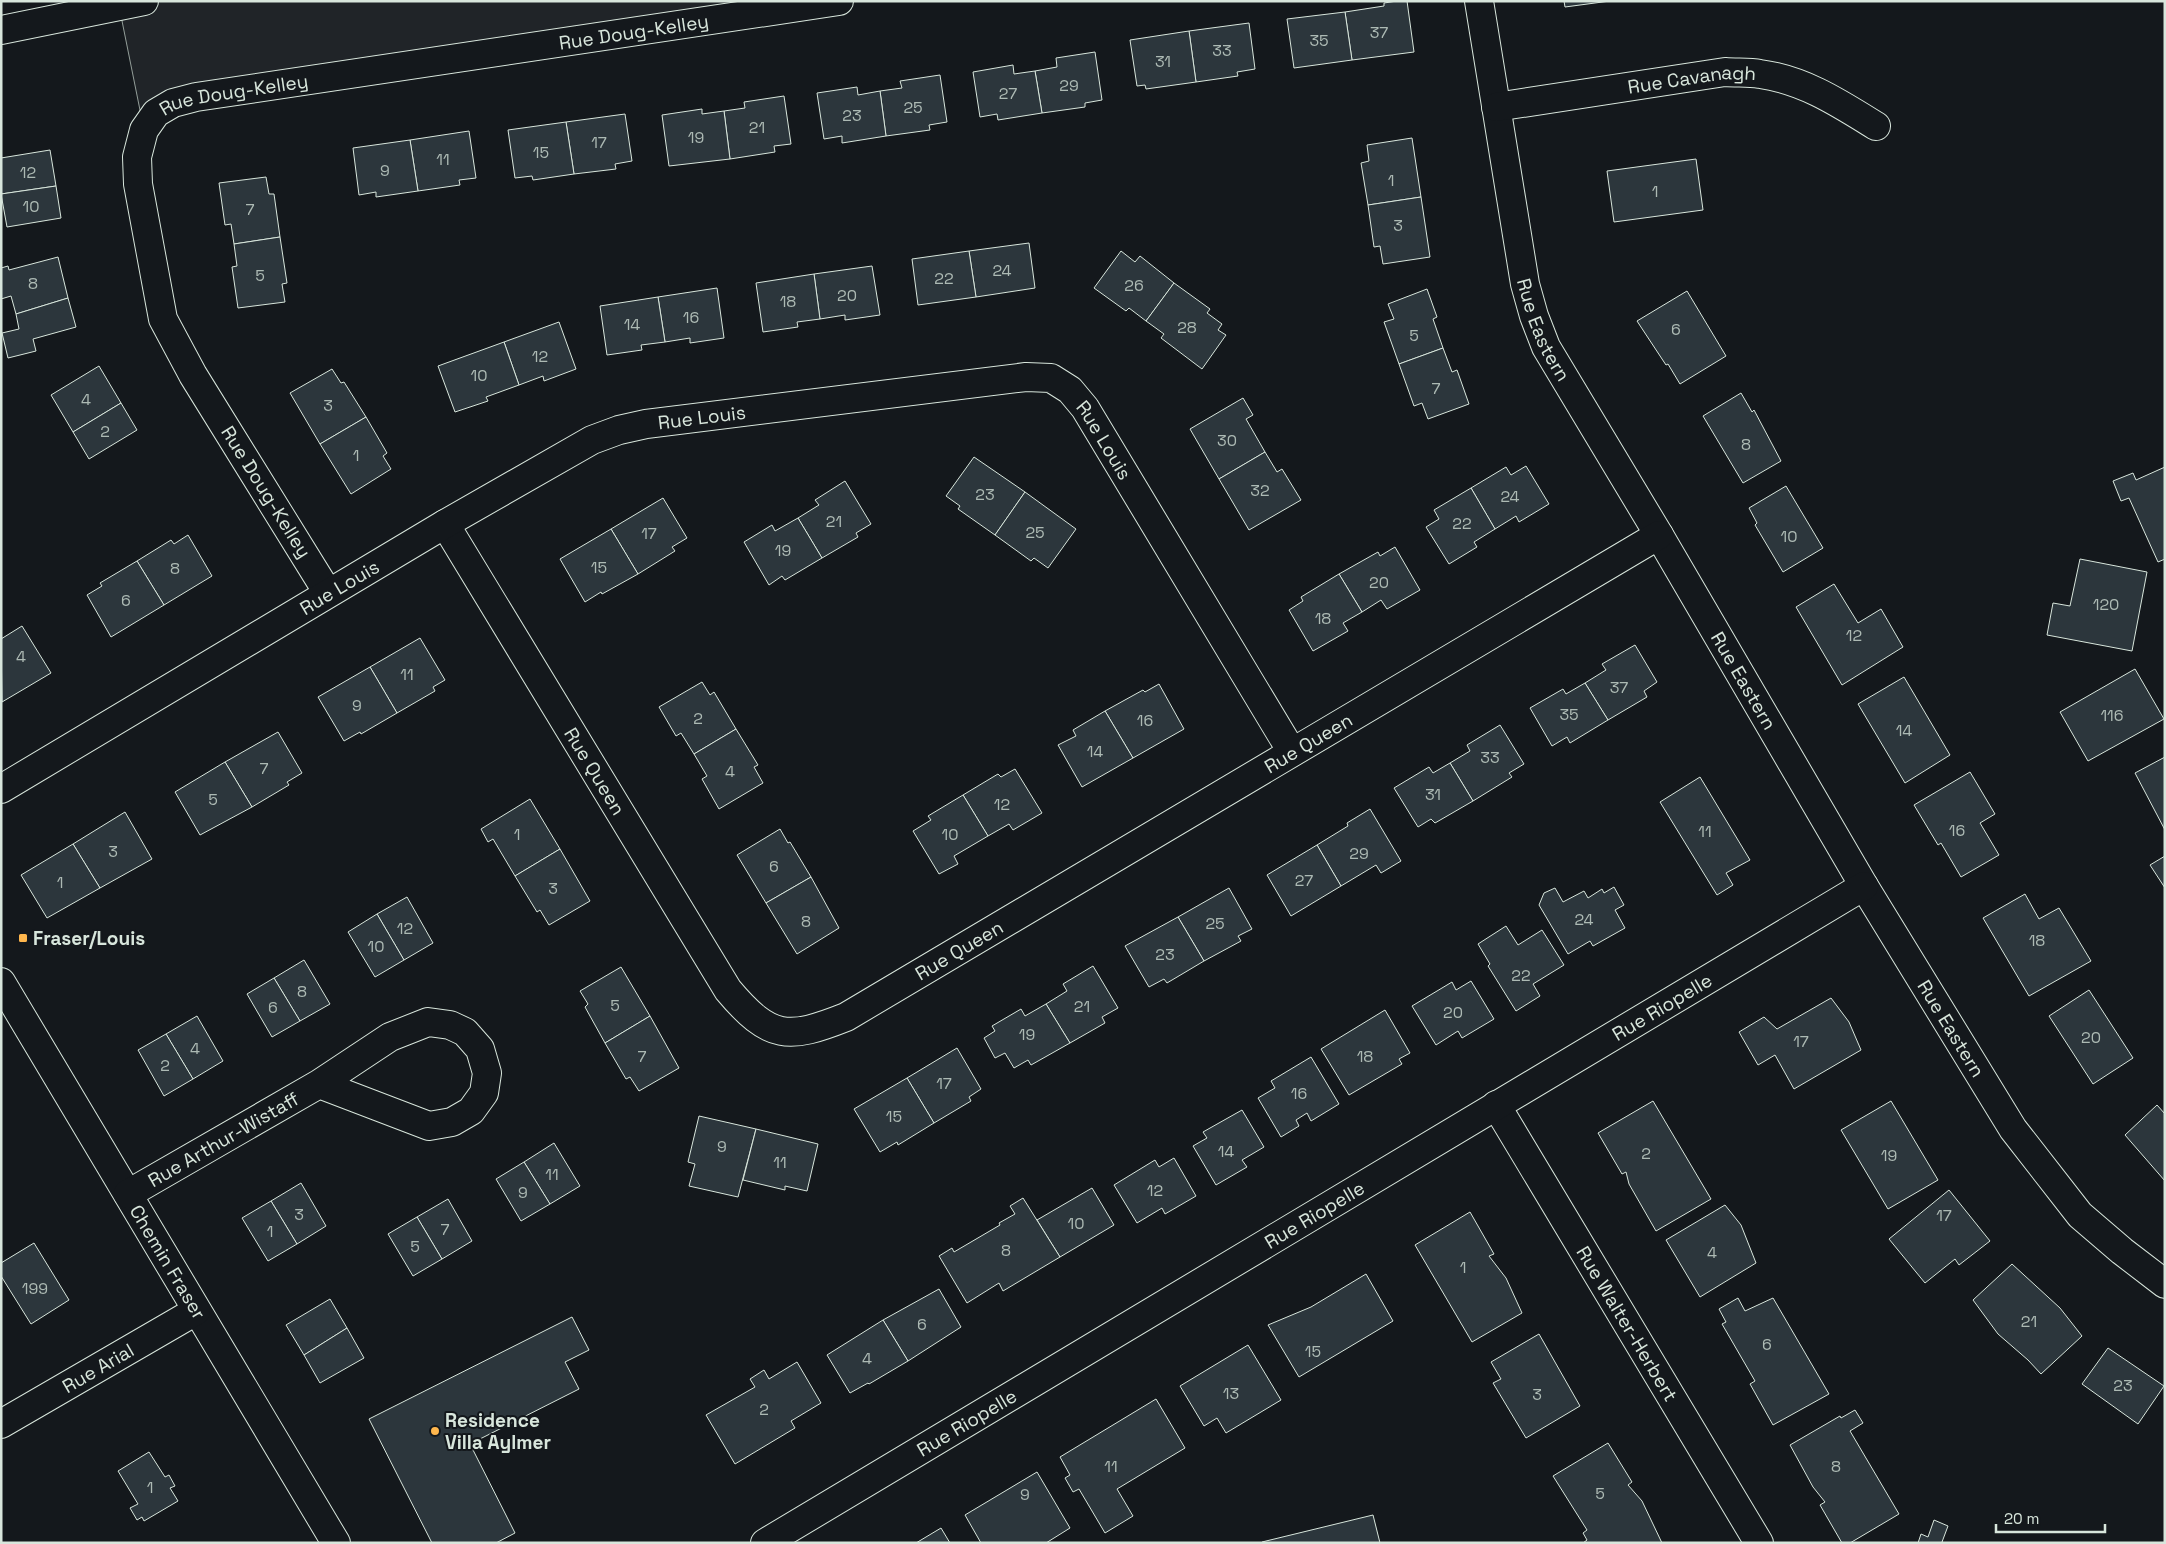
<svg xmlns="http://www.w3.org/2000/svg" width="2166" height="1544" font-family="'Space Grotesk',sans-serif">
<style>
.green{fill:#202428;stroke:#939e99}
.building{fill:#2c363c;stroke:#d8e6dc}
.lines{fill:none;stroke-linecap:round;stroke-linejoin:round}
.minor-casing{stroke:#d8e6dc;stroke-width:30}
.major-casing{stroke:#d8e6dc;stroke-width:30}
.minor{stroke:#14181c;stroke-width:28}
.major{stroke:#14181c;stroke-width:28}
.poi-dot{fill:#ffb74d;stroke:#14181c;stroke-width:2}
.labels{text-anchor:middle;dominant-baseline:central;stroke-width:4;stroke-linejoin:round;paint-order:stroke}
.number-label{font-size:16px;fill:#adbab4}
.street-label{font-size:19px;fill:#d8e6dc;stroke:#14181c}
.poi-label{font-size:19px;font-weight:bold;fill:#d8e6dc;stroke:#14181c;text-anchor:start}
</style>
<rect width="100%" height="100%" fill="#14181c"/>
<path class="green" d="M144,1H839L196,97L144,130L119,6Z"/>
<g class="building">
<path d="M1397,1H1407L1414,52L1352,60L1345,12L1384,6V3Z"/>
<path d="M1564,1H1610L1565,7Z"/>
<path d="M1345,12L1352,60L1294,68L1287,19Z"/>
<path d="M1249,23L1255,69L1237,72L1238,76L1196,82L1189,31Z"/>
<path d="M1189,31L1196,82L1146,89L1145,85L1137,86L1130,40Z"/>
<path d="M1095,52L1102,100L1085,103V107L1042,113L1035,71L1057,67L1056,58Z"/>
<path d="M1013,65L1014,74L1035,71L1042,113L998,120L997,114L980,117L973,72Z"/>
<path d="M940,75L947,122L929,125L930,130L886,136L880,91L902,88L900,81Z"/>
<path d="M857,87L858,95L880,91L886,136L842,143V136L824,139L817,93Z"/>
<path d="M784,96L791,144L774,146L775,152L730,159L724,111L745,108L744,102Z"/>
<path d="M702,109V114L724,111L730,159L669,166L662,115Z"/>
<path d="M625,114L632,161L615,164L616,169L574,174L566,122Z"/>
<path d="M566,122L574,174L533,180L532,176L515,178L508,130Z"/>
<path d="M469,131L476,178L459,180L460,185L418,191L410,140Z"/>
<path d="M1412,138L1421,197L1368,205L1361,163L1369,161L1367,145Z"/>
<path d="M410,140L418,191L376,197V192L359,195L353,148Z"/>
<path d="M50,150L56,186L1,194V158Z"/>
<path d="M1696,159L1703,210L1614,222L1607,171Z"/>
<path d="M266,177L269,194H274L280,237L234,244L231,224L225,225L219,183Z"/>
<path d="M56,186L61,218L7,227L1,194Z"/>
<path d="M1421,197L1430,257L1383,264L1380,246L1374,247L1368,205Z"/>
<path d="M280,237L287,283L282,284L285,302L238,308L232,267L237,266L234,244Z"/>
<path d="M1029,243L1035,288L976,297L969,251Z"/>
<path d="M969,251L976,297L918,305L912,259Z"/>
<path d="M1121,251L1135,262L1140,256L1174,283L1146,321L1129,308L1126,311L1094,288Z"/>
<path d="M58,257L68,298L16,314L11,296L1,299V268L8,266L9,270Z"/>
<path d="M872,266L880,315L845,320V315L820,319L814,274Z"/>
<path d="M814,274L820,319L797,322L798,327L763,332L756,283Z"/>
<path d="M1174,283L1210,309L1207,313L1222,324L1218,330L1226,335L1202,369L1161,338L1164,334L1146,321Z"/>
<path d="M717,288L724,338L690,343V338L665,342L658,297Z"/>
<path d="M1427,289L1437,317L1433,319L1443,348L1399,364L1384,322L1394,319L1388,304Z"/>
<path d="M1687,291L1726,356L1680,384L1668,364L1666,365L1637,321Z"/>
<path d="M658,297L665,342L641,345L642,350L607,355L600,306Z"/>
<path d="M68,298L76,327L33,339L36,351L8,358L2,333L19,329L16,314Z"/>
<path d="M559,322L576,369L544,381L543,376L519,385L504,342Z"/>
<path d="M504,342L519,385L486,397L488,401L455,412L438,366Z"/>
<path d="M1443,348L1452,372L1457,370L1469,404L1428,419L1422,403L1414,406L1399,364Z"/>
<path d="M99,366L121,403L73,432L51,395Z"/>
<path d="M332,369L341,383L344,382L366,417L320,444L290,393Z"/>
<path d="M1741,393L1752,412L1754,410L1781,461L1743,483L1703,416Z"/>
<path d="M1243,398L1253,415L1246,419L1265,452L1219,479L1190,429Z"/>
<path d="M121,403L137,430L89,459L73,432Z"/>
<path d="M366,417L387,453L383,456L391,469L351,494L320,444Z"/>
<path d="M1265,452L1277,472L1282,469L1301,500L1249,530L1219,479Z"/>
<path d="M974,457L1025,492L995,535L958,509L960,506L946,496Z"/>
<path d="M1526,466L1549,504L1519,522L1516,516L1495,529L1471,488L1506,467L1511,475Z"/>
<path d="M2165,467V559L2158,562L2129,498L2121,501L2113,481L2133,473L2136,480Z"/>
<path d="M845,481L871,524L856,533L858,537L822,558L798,518L819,505L815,500Z"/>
<path d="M1786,486L1823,548L1783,572L1755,525L1757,523L1749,508Z"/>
<path d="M1471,488L1495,529L1474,542L1477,547L1449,564L1426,527L1439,519L1434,510Z"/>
<path d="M1025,492L1076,529L1048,568L1034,558L1031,561L995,535Z"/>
<path d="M663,498L687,538L672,547L675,551L638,574L611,529Z"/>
<path d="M798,518L822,558L785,580L782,576L769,585L744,542L772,525L775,531Z"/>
<path d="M611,529L638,574L602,594L601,592L585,602L560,559Z"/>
<path d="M188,535L212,576L164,605L137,561L171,540L174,544Z"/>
<path d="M1395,547L1420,590L1387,609L1381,600L1362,612L1339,574L1378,552L1380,556Z"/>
<path d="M2080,559L2147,572L2132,651L2047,635L2053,603L2070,606Z"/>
<path d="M137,561L164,605L111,637L87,595L102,586L100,583Z"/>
<path d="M1339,574L1362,612L1343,623L1348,631L1313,651L1289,610L1303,601L1301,597Z"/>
<path d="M1834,584L1858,623L1881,609L1903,647L1842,685L1796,607Z"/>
<path d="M22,626L51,673L2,702L1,639Z"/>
<path d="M420,638L445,680L433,687L435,691L397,713L370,667Z"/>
<path d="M1635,645L1657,682L1644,691L1647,697L1608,720L1585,683L1606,670L1602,664Z"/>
<path d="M370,667L397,713L361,734L360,732L344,741L318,697Z"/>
<path d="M2135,669L2164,719L2088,761L2060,712Z"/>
<path d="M1904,677L1950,755L1905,783L1858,704Z"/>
<path d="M702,682L710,695L714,692L736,729L694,754L681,733L676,736L659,707Z"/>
<path d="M1585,683L1608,720L1570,743L1567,737L1552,746L1530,708L1563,689L1566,694Z"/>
<path d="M1159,684L1184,729L1133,758L1105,711L1143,690L1145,692Z"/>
<path d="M1105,711L1133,758L1082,787L1058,745L1076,736L1073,730Z"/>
<path d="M1500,725L1524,764L1509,773L1512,777L1473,801L1450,763L1470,751L1467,745Z"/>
<path d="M736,729L758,765L754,767L763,783L719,809L702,779L707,776L694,754Z"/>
<path d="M278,732L302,773L287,782L289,785L252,807L225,762Z"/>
<path d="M2165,757V830L2135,773Z"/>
<path d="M225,762L252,807L200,835L175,792Z"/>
<path d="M1450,763L1473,801L1435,823L1431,819L1418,827L1394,788L1429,767L1433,773Z"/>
<path d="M1015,769L1042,813L1013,830L1009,824L988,836L963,795L998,774L1001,777Z"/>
<path d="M1970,772L1995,814L1980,823L1999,855L1961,877L1941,843L1938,845L1914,805Z"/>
<path d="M1700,777L1750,860L1726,873L1733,885L1717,895L1660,802Z"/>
<path d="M963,795L988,836L954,856L958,864L939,874L913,831L931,820L928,816Z"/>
<path d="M530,799L560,849L515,876L493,839L488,842L481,829Z"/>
<path d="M1370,809L1401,861L1381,873L1376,865L1341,886L1317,845L1348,826L1347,823Z"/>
<path d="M125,812L152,859L100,888L73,844Z"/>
<path d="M780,829L788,843L790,842L811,877L766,903L737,855Z"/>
<path d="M73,844L100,888L47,918L21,875Z"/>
<path d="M1317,845L1341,886L1291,916L1267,875Z"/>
<path d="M560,849L590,901L549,925L540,910L537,912L515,876Z"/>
<path d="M2165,856V888L2150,865Z"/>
<path d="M811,877L839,928L797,954L766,903Z"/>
<path d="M1614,887L1624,905L1615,910L1625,928L1593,946L1590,941L1568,954L1539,905L1544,893L1555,888L1563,902L1584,891L1588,898L1602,889L1604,893Z"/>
<path d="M1229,888L1252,929L1238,936L1241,941L1204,961L1178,917Z"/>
<path d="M2025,894L2039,919L2059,908L2091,961L2029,996L1983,918Z"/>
<path d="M407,897L433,943L404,960L377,914Z"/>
<path d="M377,914L404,960L375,977L348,932Z"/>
<path d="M1178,917L1204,961L1167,983L1164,979L1149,987L1125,946Z"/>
<path d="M1506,926L1518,945L1542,930L1564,965L1533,984L1540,996L1516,1011L1488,966L1490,964L1478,944Z"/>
<path d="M304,960L330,1004L300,1021L274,978Z"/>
<path d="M1093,966L1118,1008L1102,1017L1105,1023L1070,1043L1046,1004L1067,991L1063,984Z"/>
<path d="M621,967L650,1016L605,1043L585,1007L588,1004L580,991Z"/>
<path d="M274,978L300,1021L272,1037L247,994Z"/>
<path d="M1471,981L1494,1019L1462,1038L1458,1031L1436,1045L1412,1006L1452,982L1456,990Z"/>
<path d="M2089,990L2133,1058L2093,1084L2049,1016Z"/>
<path d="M1831,998L1849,1022L1861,1050L1794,1089L1775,1055L1758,1065L1739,1032L1764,1017L1777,1029Z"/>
<path d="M1046,1004L1070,1043L1031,1065L1028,1060L1014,1068L1005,1053L995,1058L984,1038L995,1031L992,1026L1021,1009L1025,1016Z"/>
<path d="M1385,1010L1410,1053L1399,1059L1402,1064L1349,1095L1321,1049Z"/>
<path d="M197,1016L223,1061L193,1079L166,1034Z"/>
<path d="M650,1016L679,1068L639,1091L630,1077L626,1079L605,1043Z"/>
<path d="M166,1034L193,1079L164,1096L138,1050Z"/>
<path d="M957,1048L981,1089L969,1097L971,1101L934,1123L907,1078Z"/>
<path d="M1311,1057L1339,1104L1311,1121L1307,1113L1296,1120L1299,1126L1281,1137L1258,1098L1275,1088L1271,1081Z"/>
<path d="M907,1078L934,1123L898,1145L897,1142L880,1152L854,1109Z"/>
<path d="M1653,1101L1711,1199L1656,1231L1629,1184L1626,1172L1622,1174L1598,1133Z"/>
<path d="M1891,1101L1938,1180L1888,1209L1841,1130Z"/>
<path d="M2157,1105L2165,1114V1181L2125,1135Z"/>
<path d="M1242,1110L1264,1147L1242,1160L1247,1167L1216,1185L1193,1146L1207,1138L1203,1132Z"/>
<path d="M699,1116L756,1129L738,1197L689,1186L695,1164L688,1162Z"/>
<path d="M756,1129L818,1144L807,1191L785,1186V1190L743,1180Z"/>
<path d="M554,1143L580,1186L550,1204L524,1162Z"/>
<path d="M1174,1158L1196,1196L1165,1214L1162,1208L1137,1223L1114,1185L1155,1160L1159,1167Z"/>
<path d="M524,1162L550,1204L521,1221L496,1179Z"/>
<path d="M301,1183L326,1226L297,1244L271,1201Z"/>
<path d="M1092,1188L1114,1225L1060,1257L1037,1220Z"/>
<path d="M1949,1190L1990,1241L1959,1265L1955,1259L1925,1283L1889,1239Z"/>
<path d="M1023,1198L1060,1257L1003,1291L999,1283L967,1303L939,1256L952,1248L954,1252L1000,1225L999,1223L1015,1214L1010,1206Z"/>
<path d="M448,1199L472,1241L442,1259L417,1217Z"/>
<path d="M271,1201L297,1244L268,1261L242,1218Z"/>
<path d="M1725,1205L1741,1225L1756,1263L1700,1297L1666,1240Z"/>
<path d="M1470,1212L1494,1254L1489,1256L1506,1278L1522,1313L1472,1342L1415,1245Z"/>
<path d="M417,1217L442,1259L413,1276L388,1234Z"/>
<path d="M34,1243L69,1300L31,1324L1,1276V1263Z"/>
<path d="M2012,1264L2060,1308L2082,1336L2041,1374L2028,1360L1998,1334L1973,1300Z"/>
<path d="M1366,1274L1393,1321L1299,1377L1268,1325L1311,1307Z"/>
<path d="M939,1289L961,1327L908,1361L883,1320Z"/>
<path d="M1738,1298L1745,1311L1773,1298L1829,1394L1773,1425L1750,1384L1755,1381L1722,1324L1726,1322L1719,1309Z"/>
<path d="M330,1299L347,1328L304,1355L286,1325Z"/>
<path d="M572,1317L589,1350L565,1362L579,1389L470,1444L515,1533L496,1543H432L369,1419Z"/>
<path d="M883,1320L908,1361L869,1384L868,1383L850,1393L827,1355Z"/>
<path d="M347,1328L364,1358L320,1383L304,1355Z"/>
<path d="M1539,1334L1580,1406L1526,1438L1493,1383L1501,1379L1491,1362Z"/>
<path d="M1248,1345L1281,1400L1226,1433L1217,1418L1204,1426L1180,1386Z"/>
<path d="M2108,1348L2164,1386L2138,1424L2082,1384Z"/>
<path d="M797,1362L821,1403L791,1421L795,1428L735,1464L706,1415L755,1387L750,1379L764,1370L769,1379Z"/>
<path d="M1156,1399L1185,1448L1117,1489L1133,1516L1105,1533L1079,1489L1073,1492L1065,1478L1070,1475L1060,1457Z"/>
<path d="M1855,1410L1863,1423L1850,1431L1899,1514L1850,1543H1842L1820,1505L1825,1502L1813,1487L1790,1445L1840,1416L1841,1418Z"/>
<path d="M1608,1443L1632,1482L1628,1485L1642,1501L1662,1543H1583L1587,1540L1583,1533L1587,1530L1553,1476Z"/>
<path d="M149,1452L165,1477L169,1475L175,1486L170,1488L178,1501L144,1521L142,1517L137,1520L130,1508L138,1504L118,1471Z"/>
<path d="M1037,1472L1070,1528L1046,1543H981L965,1515Z"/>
<path d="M1373,1515L1380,1543H1262V1542Z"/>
<path d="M1934,1520L1948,1526L1942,1542L1945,1543H1918L1921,1534L1928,1537Z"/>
<path d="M941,1528L950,1543H916Z"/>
</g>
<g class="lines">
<g class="minor-casing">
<g id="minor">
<path id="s1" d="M1479,1L1525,284L1534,316L1546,347L1659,535L1864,886L2013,1129L2080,1215L2122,1251L2165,1284"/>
<path id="s2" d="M1496,107L1725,72C1737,73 1749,72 1760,74C1804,80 1839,103 1876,126"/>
<path id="s3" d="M445,524L728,990C770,1040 788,1040 846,1017L1659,535"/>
<path id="s4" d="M328,593L193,375L163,319L138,184L137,157L144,130L156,113L173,103L196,97L839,1"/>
<path id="s5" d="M1,789L445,524L592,440L619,430L646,424L1026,377L1051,378L1070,390L1085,408L1292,752"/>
<path id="s6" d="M1,982L336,1543"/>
<path id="s7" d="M1496,1105L1759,1543"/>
<path id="s8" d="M128,1194L319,1084L390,1037L428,1022L450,1025L465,1032L480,1049L487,1073L484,1093L471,1111L452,1122L429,1126L319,1084"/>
<path id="s9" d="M1,1424L196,1311"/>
<path id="s10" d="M765,1543L1864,886"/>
</g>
</g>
<g class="major-casing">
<path id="major" d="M1,30L144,1"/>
</g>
<use href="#minor" class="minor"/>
<use href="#major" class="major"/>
</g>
<g class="poi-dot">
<rect x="18" y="933" width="10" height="10" rx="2.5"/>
<circle cx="435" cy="1431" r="5"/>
</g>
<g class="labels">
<g class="number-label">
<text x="1379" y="32">37</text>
<text x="1319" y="40">35</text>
<text x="1222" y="50">33</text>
<text x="1163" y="61">31</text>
<text x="1069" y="85">29</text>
<text x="1008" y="93">27</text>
<text x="913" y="107">25</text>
<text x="852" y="115">23</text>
<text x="757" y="127">21</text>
<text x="696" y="137">19</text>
<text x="599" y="142">17</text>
<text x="541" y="152">15</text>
<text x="443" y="159">11</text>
<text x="385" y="170">9</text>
<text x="28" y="172">12</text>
<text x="1391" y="180">1</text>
<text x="1655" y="191">1</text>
<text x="31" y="206">10</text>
<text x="250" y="209">7</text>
<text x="1398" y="225">3</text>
<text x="1002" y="270">24</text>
<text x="260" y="275">5</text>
<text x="944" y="278">22</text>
<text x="33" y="283">8</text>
<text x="1134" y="285">26</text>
<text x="847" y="295">20</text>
<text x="788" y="301">18</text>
<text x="691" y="317">16</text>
<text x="632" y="324">14</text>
<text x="1187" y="327">28</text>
<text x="1676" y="329">6</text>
<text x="1414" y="335">5</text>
<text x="540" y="356">12</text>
<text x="479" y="375">10</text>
<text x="1436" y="388">7</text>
<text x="86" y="399">4</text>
<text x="328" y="405">3</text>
<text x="105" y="431">2</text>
<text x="1227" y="440">30</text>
<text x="1746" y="444">8</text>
<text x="356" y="455">1</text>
<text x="1260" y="490">32</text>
<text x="985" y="494">23</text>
<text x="1510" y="496">24</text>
<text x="834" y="521">21</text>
<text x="1462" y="523">22</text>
<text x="1035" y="532">25</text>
<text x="649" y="533">17</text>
<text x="1789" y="536">10</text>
<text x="783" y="550">19</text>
<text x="599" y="567">15</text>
<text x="175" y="568">8</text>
<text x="1379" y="582">20</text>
<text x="126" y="600">6</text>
<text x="2106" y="604">120</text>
<text x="1323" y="618">18</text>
<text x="1854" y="635">12</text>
<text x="21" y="656">4</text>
<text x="407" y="674">11</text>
<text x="1619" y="687">37</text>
<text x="357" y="705">9</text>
<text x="1569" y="714">35</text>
<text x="2112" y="715">116</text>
<text x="698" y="718">2</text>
<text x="1145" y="720">16</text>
<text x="1904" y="730">14</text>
<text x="1095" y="751">14</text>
<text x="1490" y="757">33</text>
<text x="264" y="768">7</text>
<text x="730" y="771">4</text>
<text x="1433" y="794">31</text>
<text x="213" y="799">5</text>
<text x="1002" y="804">12</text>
<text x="1957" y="830">16</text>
<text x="1705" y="831">11</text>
<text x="517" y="834">1</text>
<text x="950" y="834">10</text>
<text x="113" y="851">3</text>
<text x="1359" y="853">29</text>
<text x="774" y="866">6</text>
<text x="1304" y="880">27</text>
<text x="60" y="882">1</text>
<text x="553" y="888">3</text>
<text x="1584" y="919">24</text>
<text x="806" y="921">8</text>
<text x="1215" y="923">25</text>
<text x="405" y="928">12</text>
<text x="2037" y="940">18</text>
<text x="376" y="946">10</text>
<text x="1165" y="954">23</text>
<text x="1521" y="975">22</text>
<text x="302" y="991">8</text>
<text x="615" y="1005">5</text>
<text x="1082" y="1006">21</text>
<text x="273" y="1007">6</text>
<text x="1453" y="1012">20</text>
<text x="1027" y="1034">19</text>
<text x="2091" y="1037">20</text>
<text x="1801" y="1041">17</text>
<text x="195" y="1048">4</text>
<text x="642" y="1056">7</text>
<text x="1365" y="1056">18</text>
<text x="165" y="1065">2</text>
<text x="944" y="1083">17</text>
<text x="1299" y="1093">16</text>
<text x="894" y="1116">15</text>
<text x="722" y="1146">9</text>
<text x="1226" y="1151">14</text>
<text x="1646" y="1153">2</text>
<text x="1889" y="1155">19</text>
<text x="780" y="1162">11</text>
<text x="552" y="1174">11</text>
<text x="1155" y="1190">12</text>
<text x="523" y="1192">9</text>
<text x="299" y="1214">3</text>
<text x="1944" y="1215">17</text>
<text x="1076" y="1223">10</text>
<text x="445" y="1229">7</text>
<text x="270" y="1231">1</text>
<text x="415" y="1246">5</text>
<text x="1006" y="1250">8</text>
<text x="1712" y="1252">4</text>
<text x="1463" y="1267">1</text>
<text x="35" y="1288">199</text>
<text x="2029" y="1321">21</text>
<text x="922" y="1324">6</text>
<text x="1767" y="1344">6</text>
<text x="1313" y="1351">15</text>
<text x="867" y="1358">4</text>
<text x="2123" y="1385">23</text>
<text x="1231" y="1393">13</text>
<text x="1537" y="1394">3</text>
<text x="764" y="1409">2</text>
<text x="1111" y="1466">11</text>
<text x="1836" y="1466">8</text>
<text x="150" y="1487">1</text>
<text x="1600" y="1493">5</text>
<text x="1025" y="1494">9</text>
</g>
<g class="street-label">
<text stroke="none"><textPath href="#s4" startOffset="1019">Rue Doug-Kelley</textPath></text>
<text stroke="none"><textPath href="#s2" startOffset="198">Rue Cavanagh</textPath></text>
<text stroke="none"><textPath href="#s4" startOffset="614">Rue Doug-Kelley</textPath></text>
<text stroke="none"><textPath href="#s1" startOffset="336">Rue Eastern</textPath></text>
<text stroke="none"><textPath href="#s5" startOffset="799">Rue Louis</textPath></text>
<text stroke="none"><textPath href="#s5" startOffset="1234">Rue Louis</textPath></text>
<text transform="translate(266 492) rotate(58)">Rue Doug-Kelley</text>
<text stroke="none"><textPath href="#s5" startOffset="394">Rue Louis</textPath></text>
<text stroke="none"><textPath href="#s1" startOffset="741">Rue Eastern</textPath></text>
<text stroke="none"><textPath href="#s3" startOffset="1218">Rue Queen</textPath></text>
<text stroke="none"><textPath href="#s3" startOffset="289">Rue Queen</textPath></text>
<text stroke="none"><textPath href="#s3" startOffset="812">Rue Queen</textPath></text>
<text stroke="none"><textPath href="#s10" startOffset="1045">Rue Riopelle</textPath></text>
<text stroke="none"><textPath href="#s1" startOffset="1146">Rue Eastern</textPath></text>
<text stroke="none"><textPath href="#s8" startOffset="110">Rue Arthur-Wistaff</textPath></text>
<text stroke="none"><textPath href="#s10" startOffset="640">Rue Riopelle</textPath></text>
<text stroke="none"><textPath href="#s6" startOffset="326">Chemin Fraser</textPath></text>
<text stroke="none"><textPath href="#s7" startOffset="255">Rue Walter-Herbert</textPath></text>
<text stroke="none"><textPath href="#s9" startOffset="112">Rue Arial</textPath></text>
<text stroke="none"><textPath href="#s10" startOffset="235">Rue Riopelle</textPath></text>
</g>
<g class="poi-label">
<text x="33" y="938">Fraser/Louis</text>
<text x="445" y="1420">Residence<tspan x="445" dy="22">Villa Aylmer</tspan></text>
</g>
</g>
<rect width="2166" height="1544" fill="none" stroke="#d8e6dc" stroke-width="5"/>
<path d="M1996 1524v8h109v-8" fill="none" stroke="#d8e6dc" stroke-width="2.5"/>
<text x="2004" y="1524" font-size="15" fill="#d8e6dc" stroke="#14181c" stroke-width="4" paint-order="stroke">20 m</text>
</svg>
